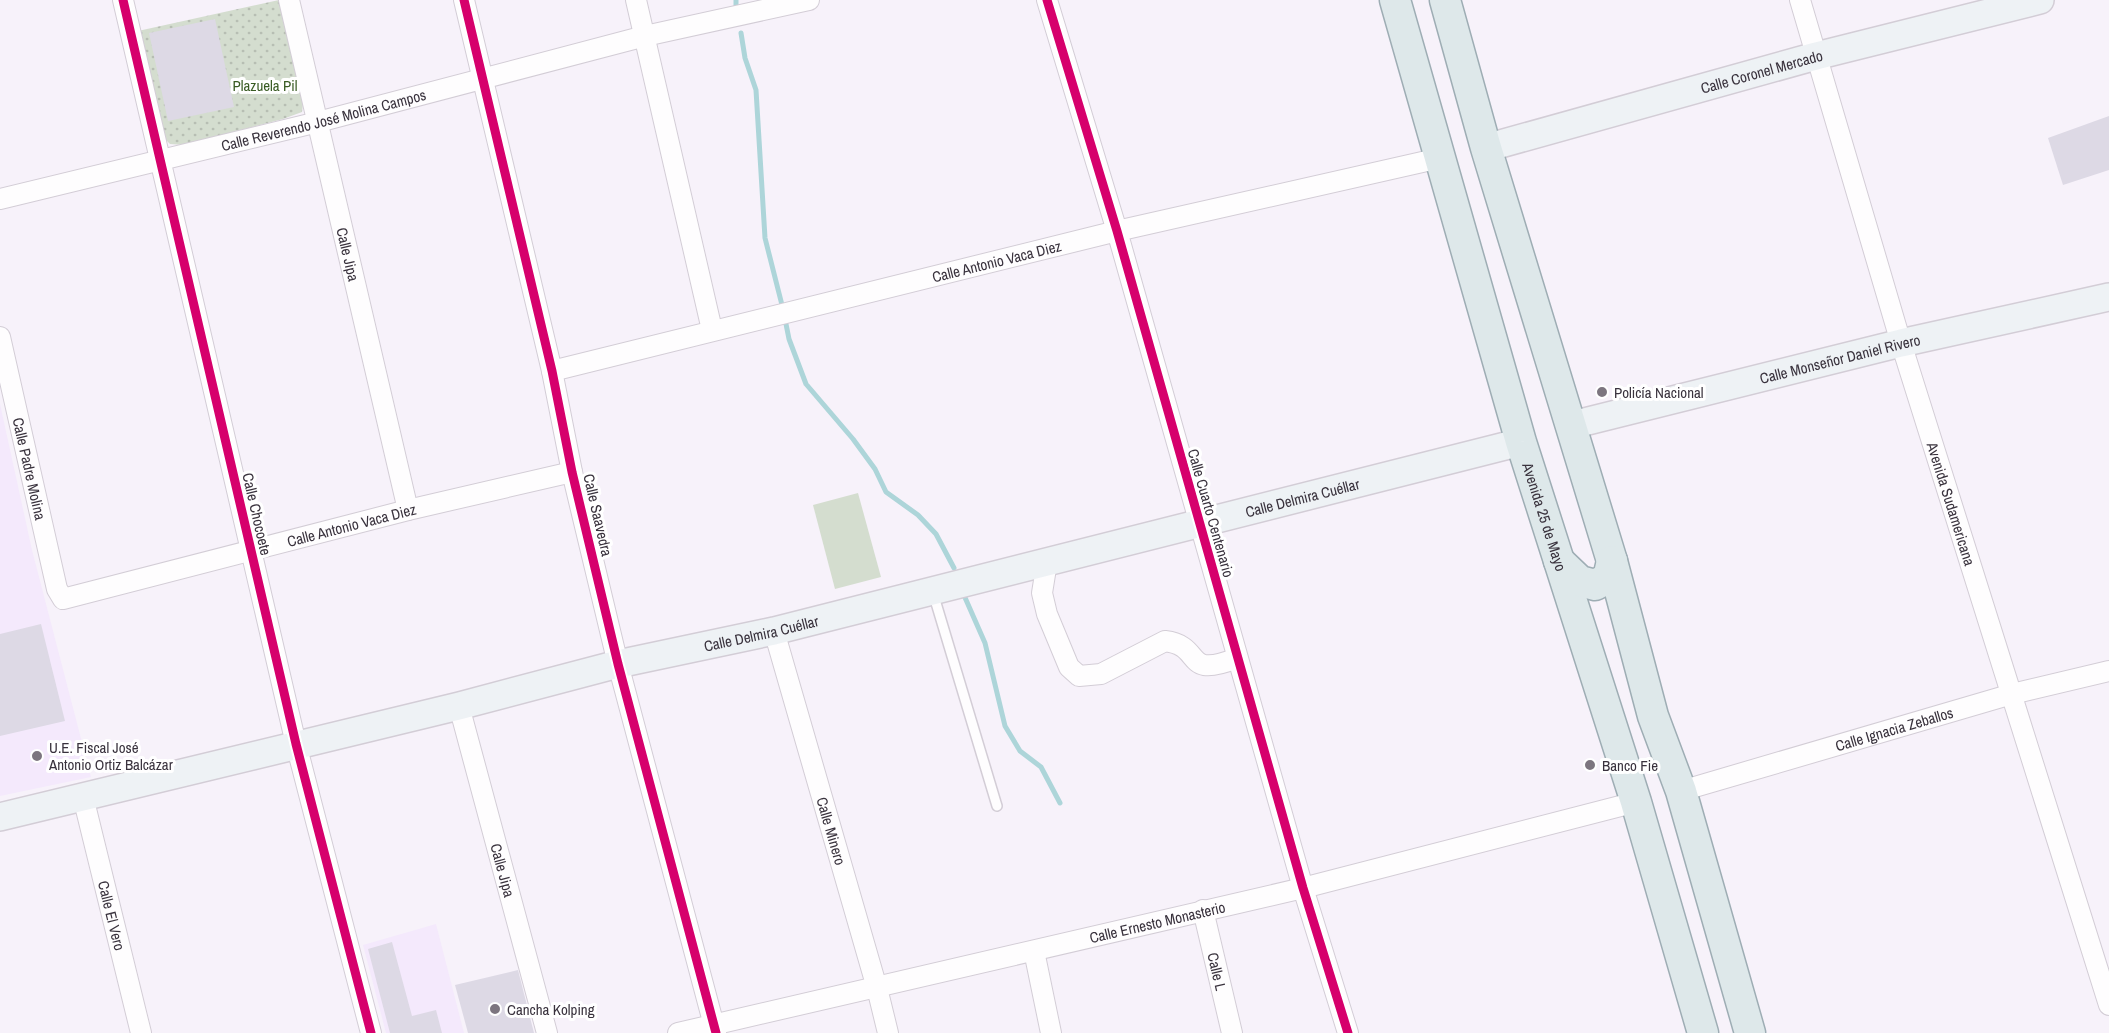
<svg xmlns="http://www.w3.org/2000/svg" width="2109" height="1033" font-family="'Archivo Narrow',sans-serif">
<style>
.built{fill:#f4e9fc}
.green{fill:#d4ddcf}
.park{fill:url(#park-dots)}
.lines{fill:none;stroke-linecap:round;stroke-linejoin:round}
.stream{stroke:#add5d9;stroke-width:5}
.building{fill:#ddd9e5}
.service-casing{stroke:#d3cdd6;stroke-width:12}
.minor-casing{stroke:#d3cdd6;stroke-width:22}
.secondary-casing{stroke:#d3cdd6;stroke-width:30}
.primary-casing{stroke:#9eadb4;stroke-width:33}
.service{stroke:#fefdfe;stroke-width:9}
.minor{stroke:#fefdfe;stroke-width:20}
.secondary{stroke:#eef2f5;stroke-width:27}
.primary{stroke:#dee8ea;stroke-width:30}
.cycleway-casing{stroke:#fff;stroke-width:13}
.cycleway{stroke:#d6006c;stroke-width:9}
.poi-dot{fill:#7c757f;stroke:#fff;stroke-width:2}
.labels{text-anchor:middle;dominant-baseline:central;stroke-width:6;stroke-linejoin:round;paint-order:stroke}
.street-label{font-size:15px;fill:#39323d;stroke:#fff}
.park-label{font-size:15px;fill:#395b23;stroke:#fff}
.poi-label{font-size:15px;fill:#39323d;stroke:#fff;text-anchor:start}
</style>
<defs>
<pattern id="park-dots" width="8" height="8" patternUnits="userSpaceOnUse" patternTransform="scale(1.5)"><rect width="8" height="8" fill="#d4ddcf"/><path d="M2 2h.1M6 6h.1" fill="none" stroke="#b7beb3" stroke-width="1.8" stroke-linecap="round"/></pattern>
</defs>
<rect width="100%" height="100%" fill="#f7f2fa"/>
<g class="built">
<path d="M0,404L32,550L91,777L0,796Z"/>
<path d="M436,924L464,1033H386L363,945Z"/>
</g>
<path class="green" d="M858,493L881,577L835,589L813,505Z"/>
<path class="park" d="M279,0L304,95L302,112L283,119L184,145L170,144L165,139L138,31Z"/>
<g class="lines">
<g class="stream">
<path d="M736,0V5"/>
<path d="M741,33L745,58L756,90L765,238L782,305"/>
<path d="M786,324L789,339L806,384L853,439L875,469L886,492L918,515L936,534L954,568"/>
<path d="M963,593L985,643L1005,726L1020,751L1041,767L1060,803"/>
</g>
</g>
<g class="building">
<path d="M215,19L234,107L168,121L149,33Z"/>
<path d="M2109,116V170L2063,185L2048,138Z"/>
<path d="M41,624L65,721L0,736V634Z"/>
<path d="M392,942L412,1016L436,1010L442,1033H390L368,949Z"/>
<path d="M518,970L534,1033H468L455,985Z"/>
</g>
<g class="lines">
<g class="service-casing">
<path id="service" d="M933,593L997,806"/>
</g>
<g class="minor-casing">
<g id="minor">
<path d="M123,0L296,744L371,1033"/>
<path id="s1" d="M289,0L408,510"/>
<path d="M464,0L552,371L572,472L618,664L716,1033"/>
<path d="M636,0L712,330"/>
<path d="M1047,0L1117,231L1303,888L1348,1033"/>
<path id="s2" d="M1800,0L1901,343L2109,1005"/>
<path id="s3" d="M0,199L318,122L645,36L809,0"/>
<path id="s4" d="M0,337L57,589L63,599L408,510L572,472"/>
<path id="s5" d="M552,371L1117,231L1440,158"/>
<path d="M1047,562L1042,593L1047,614L1069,667L1079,676L1101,674L1165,641C1205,646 1181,680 1237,658"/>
<path id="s6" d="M774,631L877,988L888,1033"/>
<path id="s7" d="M459,706L547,1033"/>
<path id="s8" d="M1681,791L2012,694L2109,671"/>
<path id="s9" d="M83,797L141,1033"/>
<path id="s10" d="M1203,910L1232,1033"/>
<path d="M1034,951L1051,1033"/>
<path id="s11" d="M678,1033L1303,888L1636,802"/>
</g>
</g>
<g class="secondary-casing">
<g id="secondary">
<path id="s12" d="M1486,148L1816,56L2040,0"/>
<path id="s13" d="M1572,425L1901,343L2109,297"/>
<path id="s14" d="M0,817L459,706L618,664L774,631L1521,442"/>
</g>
</g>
<g class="primary-casing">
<g id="primary">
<path id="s15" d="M1395,0L1521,442L1636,802L1703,1033"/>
<path d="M1445,0L1486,148L1612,561L1653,716L1681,791L1750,1033"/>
<path d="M1559,561L1580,581L1595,585L1608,578L1612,561"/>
</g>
</g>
<use href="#service" class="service"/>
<use href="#minor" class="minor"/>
<use href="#secondary" class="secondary"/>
<use href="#primary" class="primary"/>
<g class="cycleway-casing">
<g id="cycleway">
<path d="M123,0L296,744L371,1033"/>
<path d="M464,0L552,371L572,472L618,664L716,1033"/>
<path d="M1047,0L1117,231L1303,888L1348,1033"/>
</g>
</g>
<use href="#cycleway" class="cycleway"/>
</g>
<g class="poi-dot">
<circle cx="1602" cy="392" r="6"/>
<circle cx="37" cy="756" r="6"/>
<circle cx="1590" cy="765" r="6"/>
<circle cx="495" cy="1009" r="6"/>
</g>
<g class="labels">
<g class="street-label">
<text stroke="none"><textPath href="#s12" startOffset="286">Calle Coronel Mercado</textPath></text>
<text stroke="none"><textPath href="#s3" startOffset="333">Calle Reverendo José Molina Campos</textPath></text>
<text stroke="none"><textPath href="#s1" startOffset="261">Calle Jipa</textPath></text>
<text stroke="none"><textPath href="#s5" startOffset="458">Calle Antonio Vaca Diez</textPath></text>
<text stroke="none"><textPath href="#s13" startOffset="276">Calle Monseñor Daniel Rivero</textPath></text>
<text stroke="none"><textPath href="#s4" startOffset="135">Calle Padre Molina</textPath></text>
<text stroke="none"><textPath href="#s14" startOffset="1341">Calle Delmira Cuéllar</textPath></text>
<text stroke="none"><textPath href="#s2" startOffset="526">Avenida Sudamericana</textPath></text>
<text transform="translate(1211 513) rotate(74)">Calle Cuarto Centenario</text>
<text transform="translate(257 514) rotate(77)">Calle Chocoete</text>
<text transform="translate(598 515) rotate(77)">Calle Saavedra</text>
<text stroke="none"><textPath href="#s15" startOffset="538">Avenida 25 de Mayo</textPath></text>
<text stroke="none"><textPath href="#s4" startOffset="568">Calle Antonio Vaca Diez</textPath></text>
<text stroke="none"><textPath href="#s14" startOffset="783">Calle Delmira Cuéllar</textPath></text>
<text stroke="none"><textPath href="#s8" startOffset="222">Calle Ignacia Zeballos</textPath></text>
<text stroke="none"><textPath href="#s6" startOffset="208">Calle Minero</textPath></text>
<text stroke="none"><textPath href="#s7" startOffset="170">Calle Jipa</textPath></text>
<text stroke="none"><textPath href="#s9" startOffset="122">Calle El Vero</textPath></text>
<text stroke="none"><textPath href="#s11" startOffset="492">Calle Ernesto Monasterio</textPath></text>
<text stroke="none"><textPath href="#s10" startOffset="63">Calle L</textPath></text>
</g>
<g class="park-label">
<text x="265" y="85">Plazuela Pil</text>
</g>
<g class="poi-label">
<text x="1614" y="392">Policía Nacional</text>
<text x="49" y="747">U.E. Fiscal José<tspan x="49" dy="17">Antonio Ortiz Balcázar</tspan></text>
<text x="1602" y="765">Banco Fie</text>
<text x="507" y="1009">Cancha Kolping</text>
</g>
</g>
</svg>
